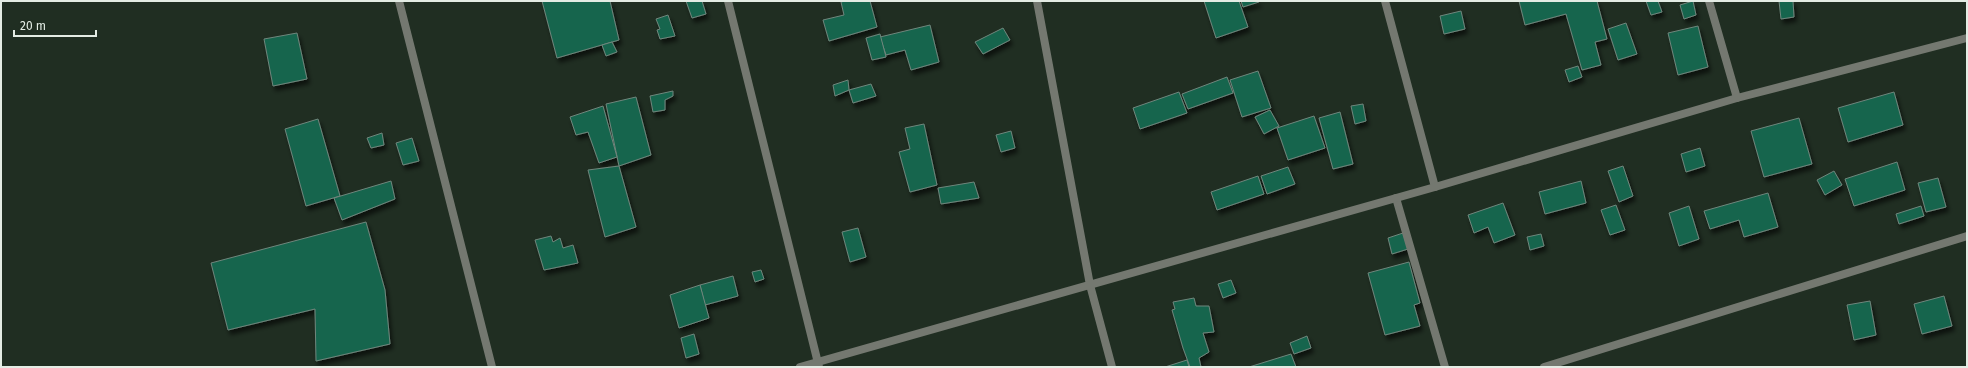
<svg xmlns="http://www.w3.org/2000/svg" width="1968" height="368" font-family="'Fira Sans',sans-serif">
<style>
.building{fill:#16654e;stroke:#6f867c;filter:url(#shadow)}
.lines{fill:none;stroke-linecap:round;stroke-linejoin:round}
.minor{stroke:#747870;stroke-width:8}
</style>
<defs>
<filter id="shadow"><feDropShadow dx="2.5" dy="4.5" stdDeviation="2" flood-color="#0009"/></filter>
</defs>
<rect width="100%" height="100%" fill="#202e22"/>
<g class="building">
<path d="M542,1H610L619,40L557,58Z"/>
<path d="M686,1H702L706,14L692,18Z"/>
<path d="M845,1H870L877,27L829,41L823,20L844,15L841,2Z"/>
<path d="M1204,1H1239L1248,27L1216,38Z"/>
<path d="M1241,1H1259V2L1243,7Z"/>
<path d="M1519,1H1597L1607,39L1595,42L1601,65L1582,70L1566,14L1525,25Z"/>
<path d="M1646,1H1658L1662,12L1651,15Z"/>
<path d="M1693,1L1696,15L1684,19L1680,5Z"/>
<path d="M1779,1H1793L1794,17L1781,19Z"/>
<path d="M1461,11L1465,29L1444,34L1440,16Z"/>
<path d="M668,15L675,36L660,39L657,30L660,29L656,19Z"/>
<path d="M1626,23L1637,54L1618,60L1608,29Z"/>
<path d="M930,25L939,62L911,70L905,50L886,55L880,37Z"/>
<path d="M1698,26L1708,67L1678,75L1668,33Z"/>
<path d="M1003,28L1010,40L983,54L975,42Z"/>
<path d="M297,33L307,79L273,86L264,39Z"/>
<path d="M880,34L886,57L872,60L866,38Z"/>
<path d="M612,42L617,52L606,56L602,45Z"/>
<path d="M1578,66L1582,77L1569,82L1565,70Z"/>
<path d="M1258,71L1271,108L1242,117L1230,80Z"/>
<path d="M1227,77L1233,93L1188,109L1182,94Z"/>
<path d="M848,80L849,90L835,96L833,85Z"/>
<path d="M871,84L876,96L853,103L849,90Z"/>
<path d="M673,91V96L665,100V110L653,112L650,96Z"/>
<path d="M1179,92L1187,113L1140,129L1133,108Z"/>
<path d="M1894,92L1903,125L1848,142L1838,108Z"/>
<path d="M636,97L651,155L619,166L606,104Z"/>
<path d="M1363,104L1366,121L1355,124L1351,106Z"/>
<path d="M603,106L617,157L599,163L588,132L576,135L570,117Z"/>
<path d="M1270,110L1279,126L1264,134L1255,117Z"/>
<path d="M1340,112L1353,164L1333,169L1319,118Z"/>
<path d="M1314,116L1325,148L1288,160L1277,128Z"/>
<path d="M1799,118L1812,164L1764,177L1751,131Z"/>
<path d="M318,119L340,196L306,206L285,129Z"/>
<path d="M924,124L937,185L910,192L899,152L910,149L905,128Z"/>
<path d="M1011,131L1015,148L1001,152L996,135Z"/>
<path d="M382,133L384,145L371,148L367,138Z"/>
<path d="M412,138L419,161L403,165L396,143Z"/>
<path d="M1700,148L1705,166L1686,172L1681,154Z"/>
<path d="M1897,162L1905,190L1854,206L1845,179Z"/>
<path d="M619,166L636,227L605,237L588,170Z"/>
<path d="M1623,166L1633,196L1619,202L1608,171Z"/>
<path d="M1288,167L1295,184L1267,194L1261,176Z"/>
<path d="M1834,171L1842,185L1825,195L1817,180Z"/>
<path d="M1258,176L1264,194L1217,210L1211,192Z"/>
<path d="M1938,178L1946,207L1926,212L1918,183Z"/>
<path d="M391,181L395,199L342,220L334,198Z"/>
<path d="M1581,181L1586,203L1545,214L1539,192Z"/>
<path d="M974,182L979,198L941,204L938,188Z"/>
<path d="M1768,193L1778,227L1744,237L1739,220L1710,229L1704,211Z"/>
<path d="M1503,203L1515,235L1494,243L1488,227L1474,233L1468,215Z"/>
<path d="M1616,205L1625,230L1610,235L1601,210Z"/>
<path d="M1689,206L1699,239L1679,246L1669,213Z"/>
<path d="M1921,206L1924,216L1899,224L1896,214Z"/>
<path d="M366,222L385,290L390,344L316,361L315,309L228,330L211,263Z"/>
<path d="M858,228L866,257L850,262L842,232Z"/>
<path d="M1403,233L1408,249L1392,254L1388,238Z"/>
<path d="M1541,234L1544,246L1530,250L1527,237Z"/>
<path d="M551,236L553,242L560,238L563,248L573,245L578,263L544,270L535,240Z"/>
<path d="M1409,262L1420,303L1414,305L1420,326L1385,335L1368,273Z"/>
<path d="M761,270L764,279L755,282L752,272Z"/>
<path d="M733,276L738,296L705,305L700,285Z"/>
<path d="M1231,280L1236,293L1223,298L1218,284Z"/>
<path d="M700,285L709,318L679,328L670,295Z"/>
<path d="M1944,296L1952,326L1922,334L1914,304Z"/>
<path d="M1194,298L1196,306H1209L1214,332L1203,333L1209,352L1199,358L1201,367H1190L1183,348L1172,310L1175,309L1173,302Z"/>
<path d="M1870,301L1876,335L1854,340L1847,305Z"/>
<path d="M694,334L699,354L686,358L681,338Z"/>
<path d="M1307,336L1311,348L1294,354L1290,343Z"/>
<path d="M1291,354L1296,367H1249Z"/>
<path d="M1187,360L1189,367H1165Z"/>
</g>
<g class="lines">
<g class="minor">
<path d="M399,1L492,367"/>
<path d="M728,1L819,367"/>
<path d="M1037,1L1090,285L1112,367"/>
<path d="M1385,1L1435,187"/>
<path d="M1709,1L1737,98"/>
<path d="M1396,198L1445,367"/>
<path d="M800,367L1435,187L1737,98L1967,38"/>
<path d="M1544,367L1967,236"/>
</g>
</g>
<rect width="1968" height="368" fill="none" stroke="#e3ece4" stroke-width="4"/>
<path d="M14 30v6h82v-6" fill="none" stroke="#e3ece4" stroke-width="2"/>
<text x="20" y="30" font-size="12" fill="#e3ece4" stroke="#202e22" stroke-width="3" paint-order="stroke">20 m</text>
</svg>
